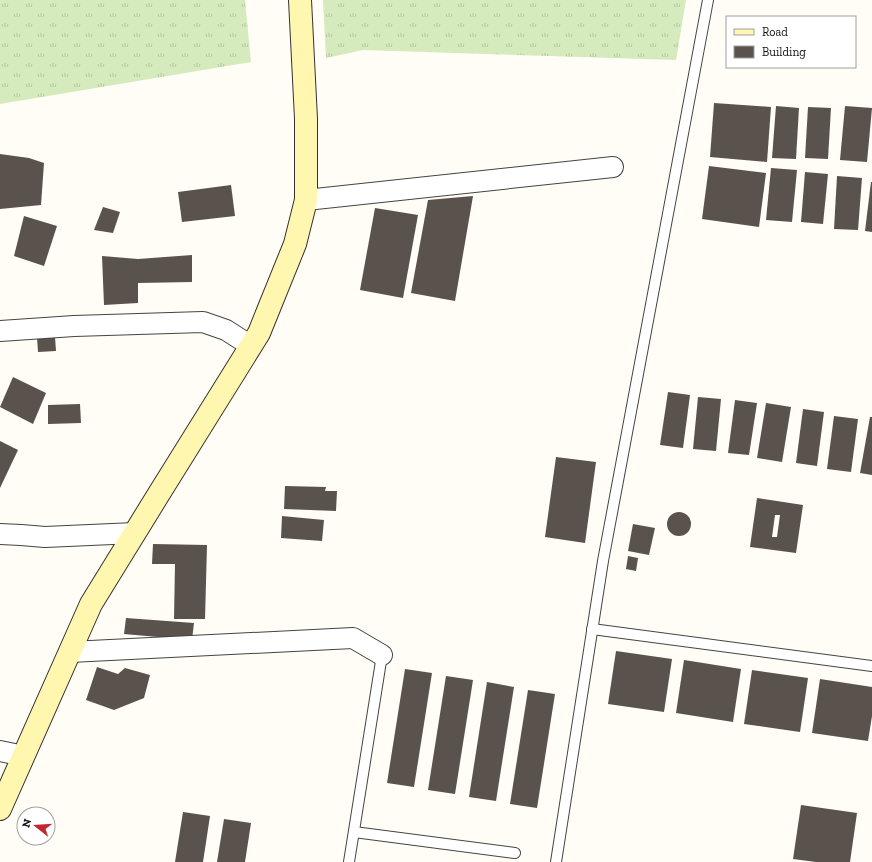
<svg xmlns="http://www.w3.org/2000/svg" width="872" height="862" font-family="'Zilla Slab',serif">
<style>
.grass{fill:url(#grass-tufts)}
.building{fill:#5a524d;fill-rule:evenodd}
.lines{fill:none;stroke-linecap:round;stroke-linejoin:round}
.lane-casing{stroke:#444;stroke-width:12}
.street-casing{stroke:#444;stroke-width:22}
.secondary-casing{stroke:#333;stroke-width:24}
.lane{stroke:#fff;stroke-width:10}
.street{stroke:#fff;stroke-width:20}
.secondary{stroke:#fff6b0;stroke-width:22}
</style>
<defs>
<pattern id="grass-tufts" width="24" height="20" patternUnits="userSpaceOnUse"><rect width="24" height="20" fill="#d5ebbd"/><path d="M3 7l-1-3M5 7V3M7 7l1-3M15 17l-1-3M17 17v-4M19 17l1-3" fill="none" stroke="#b6c8a1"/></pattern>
</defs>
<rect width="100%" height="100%" fill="#fffdf5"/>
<g class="grass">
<path d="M0,0H245L251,62L0,104Z"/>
<path d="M323,0H686L676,60L363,50L326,58Z"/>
</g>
<g class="building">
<path d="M714,103L771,107L767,162L710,157Z"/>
<path d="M776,106L799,108L796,159L772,158Z"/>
<path d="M845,106L872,108L867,162L840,160Z"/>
<path d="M808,107L831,108L828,159L805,158Z"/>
<path d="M0,154L29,158L44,163L41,205L0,209Z"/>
<path d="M709,166L766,173L759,227L702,219Z"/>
<path d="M771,168L797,170L792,222L766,220Z"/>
<path d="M805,172L828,174L823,224L801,222Z"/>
<path d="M837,176L862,178L858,230L834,229Z"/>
<path d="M871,182H872V232L865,231Z"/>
<path d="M231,185L235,216L182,222L178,192Z"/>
<path d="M473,196L455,301L411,293L428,200Z"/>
<path d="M103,207L120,212L113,233L94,230Z"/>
<path d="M375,208L418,215L403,298L360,290Z"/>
<path d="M24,216L57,226L44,266L14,256Z"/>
<path d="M192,255V282L138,283V303L104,305L102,256L138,259Z"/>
<path d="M37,337H55L56,351L38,352Z"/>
<path d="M13,377L46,393L33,424L0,407Z"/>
<path d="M668,392L690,395L683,448L660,445Z"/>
<path d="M698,397L721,399L716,451L693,449Z"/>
<path d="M735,400L757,403L749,455L728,453Z"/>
<path d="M766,403L791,407L782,462L757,458Z"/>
<path d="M80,404L81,423L48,424V405Z"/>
<path d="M803,409L824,412L817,466L796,463Z"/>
<path d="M834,416L858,419L851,472L827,469Z"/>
<path d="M870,417H872V475L860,473Z"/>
<path d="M0,441L18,450L0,488Z"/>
<path d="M556,457L596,462L585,543L545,537Z"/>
<path d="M285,486L326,487L325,491H337L336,511L284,509Z"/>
<path d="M757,498L803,505L796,553L750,547ZM775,515H780L777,537H772Z"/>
<circle cx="679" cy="524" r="12"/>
<path d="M282,516L324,520L322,541L281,538Z"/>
<path d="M633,524L655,528L649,555L628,551Z"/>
<path d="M153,544L207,545L205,619H174L175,564H152Z"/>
<path d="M628,556L638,558L636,571L626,569Z"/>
<path d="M126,618L194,623L192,640L124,634Z"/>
<path d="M616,651L672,659L664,712L608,704Z"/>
<path d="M684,660L741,669L733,722L676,713Z"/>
<path d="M97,667L118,674L125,668L150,675L144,698L114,710L86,700Z"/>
<path d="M405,669L432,673L414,787L387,783Z"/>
<path d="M752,670L808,678L800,732L744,724Z"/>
<path d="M446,676L473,680L455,794L428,790Z"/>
<path d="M820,679L872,687V716L868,741L812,733Z"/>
<path d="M487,682L514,687L496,801L469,797Z"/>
<path d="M528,690L555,694L537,808L510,804Z"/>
<path d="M801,805L857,813L850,862H816L793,859Z"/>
<path d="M183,812L210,816L203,862H175Z"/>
<path d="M224,819L251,823L245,862H217Z"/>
</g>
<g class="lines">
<g class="lane-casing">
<g id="lane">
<path d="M592,629L872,666"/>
<path d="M354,832L515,853"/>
<path d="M349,862L382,655"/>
<path d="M556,862L603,561L708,0"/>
</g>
</g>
<g class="street-casing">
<g id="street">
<path d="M306,200L613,167"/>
<path d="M0,331L74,326L203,322L226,330L251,346"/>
<path d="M0,534L21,535L45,537L135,533"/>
<path d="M70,652L353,638L382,655"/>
<path d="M0,751L24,756"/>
</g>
</g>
<g class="secondary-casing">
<path id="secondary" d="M0,809L91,604L160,492L259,333L295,244L306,200V119L300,0"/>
</g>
<use href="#lane" class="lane"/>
<use href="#street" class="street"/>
<use href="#secondary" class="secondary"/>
</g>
<rect x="726" y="16" width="130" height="52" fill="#ffffff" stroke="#a0a0a0"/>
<rect x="734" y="29" width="20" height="6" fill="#fff6b0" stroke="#a0a0a0"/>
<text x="762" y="36" font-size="12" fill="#111111">Road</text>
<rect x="734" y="46" width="20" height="12" fill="#5a524d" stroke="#a0a0a0"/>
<text x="762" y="56" font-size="12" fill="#111111">Building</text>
<g transform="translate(36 826) rotate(287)"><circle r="19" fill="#ffffff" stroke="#a0a0a0"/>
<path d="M0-3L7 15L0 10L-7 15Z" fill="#c4262e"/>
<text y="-6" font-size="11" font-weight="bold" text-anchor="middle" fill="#111111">N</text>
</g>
</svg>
